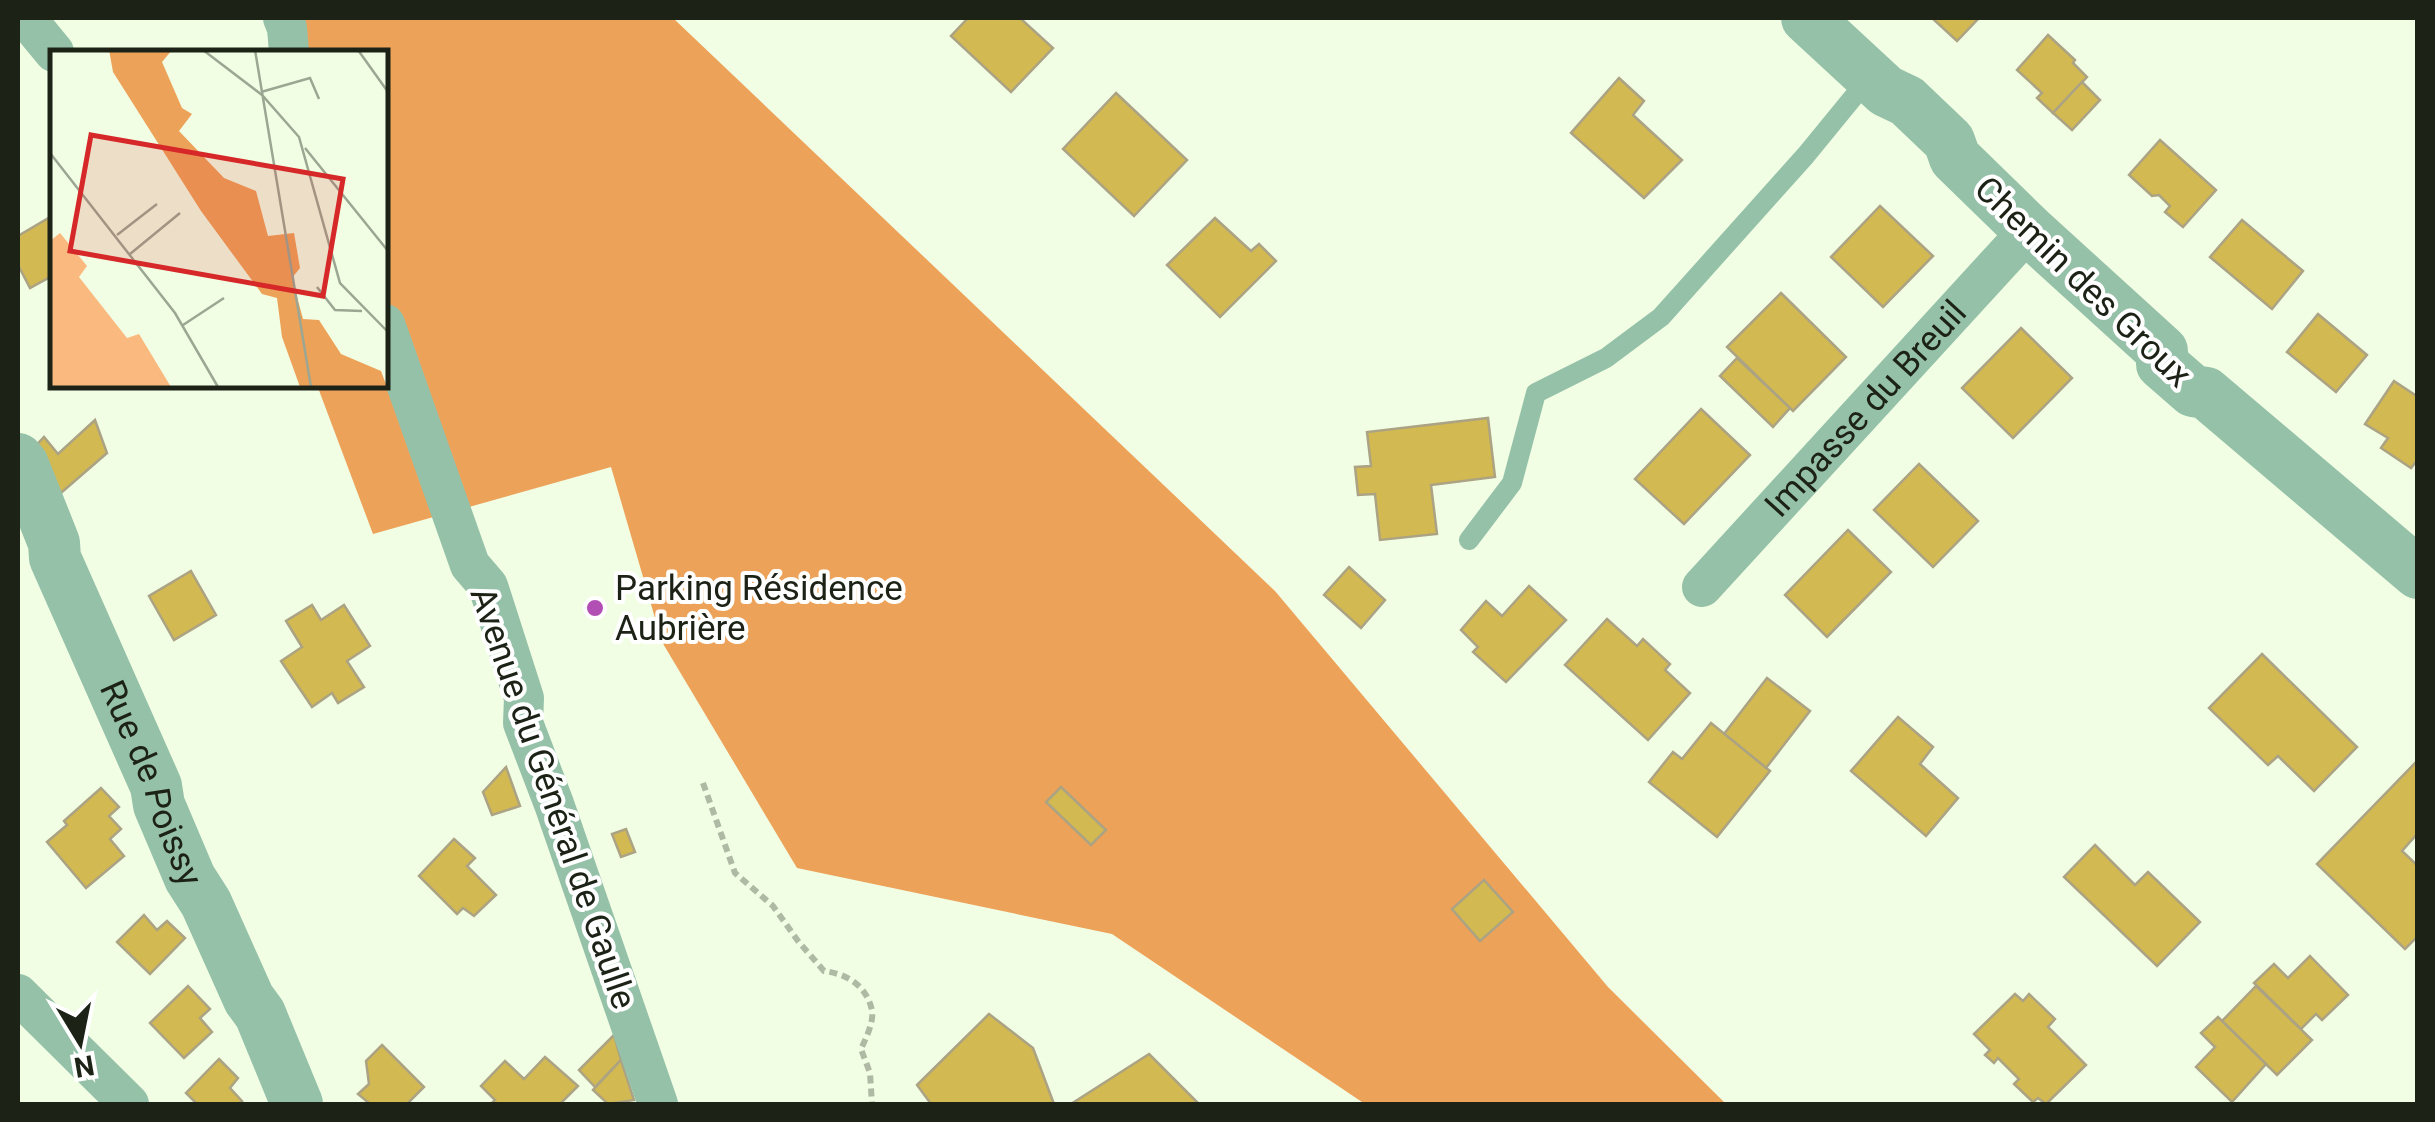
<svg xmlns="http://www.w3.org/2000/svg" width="2435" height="1122" font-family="Roboto,sans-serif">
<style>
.forest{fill:#eda259}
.building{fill:#d2b951;stroke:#aba383;stroke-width:2.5}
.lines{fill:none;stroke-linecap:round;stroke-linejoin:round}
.path{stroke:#afb9a4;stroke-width:6;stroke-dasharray:8 5;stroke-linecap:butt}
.service{stroke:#96c1a9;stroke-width:20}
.minor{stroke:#96c1a9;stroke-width:40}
.tertiary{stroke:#96c1a9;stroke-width:52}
.poi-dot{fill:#b24fb5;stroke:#fff;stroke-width:4}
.labels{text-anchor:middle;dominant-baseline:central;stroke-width:8;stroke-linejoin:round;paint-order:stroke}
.street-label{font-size:35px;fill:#1c2216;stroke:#fff}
.poi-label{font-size:35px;fill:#1c2216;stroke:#fff;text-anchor:start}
.inset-road{fill:none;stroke:#9ca692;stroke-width:2.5}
.view{fill:#d62828;fill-opacity:0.15;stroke:#d62828;stroke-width:5}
.inset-edge{fill:none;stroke:#1c2216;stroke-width:5}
</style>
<rect width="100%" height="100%" fill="#f1fee4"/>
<path class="forest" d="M290,18H673L1275,591L1608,987L1726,1104H1365L1112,934L797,868L662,642L611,467L373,534L317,385H385V52H300Z"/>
<g class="building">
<path d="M968,18H1020L1053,48L1011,92L951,36Z"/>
<path d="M1932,18H1979L1957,41Z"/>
<path d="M2048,35L2075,60L2073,63L2087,77L2053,113L2037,98L2042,93L2017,70Z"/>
<path d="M1619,78L1644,101L1633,115L1682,160L1644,198L1571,133Z"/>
<path d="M2082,82L2100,100L2072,130L2053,113Z"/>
<path d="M1116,93L1187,160L1134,216L1063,149Z"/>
<path d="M2160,140L2216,190L2183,227L2165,212L2170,206L2159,195L2152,196L2129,175Z"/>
<path d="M1880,206L1933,256L1883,307L1831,257Z"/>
<path d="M52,216V276L30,288L18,265V236Z"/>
<path d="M1215,218L1251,251L1259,244L1276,261L1220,317L1167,265Z"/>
<path d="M2242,220L2303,271L2272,309L2210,257Z"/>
<path d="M1781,293L1846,357L1793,411L1727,347Z"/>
<path d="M2318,314L2367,355L2336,392L2287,352Z"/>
<path d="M2021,328L2072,378L2013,438L1962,388Z"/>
<path d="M1737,358L1790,408L1773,427L1720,376Z"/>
<path d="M2394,381L2418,397V459L2411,468L2381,448L2388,438L2365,424Z"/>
<path d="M1701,409L1750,455L1684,524L1635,479Z"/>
<path d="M1488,418L1495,477L1431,485L1437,534L1380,540L1375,494L1358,495L1355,467L1371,466L1367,432Z"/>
<path d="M95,420L107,453L54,499L31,451L44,437L58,454Z"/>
<path d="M1919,464L1978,521L1933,567L1874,510Z"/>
<path d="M1848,530L1891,572L1827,637L1785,595Z"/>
<path d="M1349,567L1385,600L1361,628L1324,595Z"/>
<path d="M191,571L216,615L174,640L149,596Z"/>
<path d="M1529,586L1566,620L1506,682L1473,652L1478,647L1461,630L1486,601L1502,616Z"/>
<path d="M312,605L321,620L344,605L370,646L347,661L364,687L338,703L332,693L312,707L281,661L302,647L286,621Z"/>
<path d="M1607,619L1637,646L1643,639L1670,664L1665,670L1690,693L1648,740L1565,665Z"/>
<path d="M2262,654L2357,747L2314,791L2278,756L2268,765L2209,708Z"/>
<path d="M1767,678L1810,711L1766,768L1724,734Z"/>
<path d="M1898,717L1933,747L1920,764L1958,798L1926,836L1851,771Z"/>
<path d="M1711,723L1770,771L1717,837L1649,782L1673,752L1682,759Z"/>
<path d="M2417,761L2418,833L2402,851L2418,866V936L2405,949L2317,864Z"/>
<path d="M506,767L520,806L492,815L483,792Z"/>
<path d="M1061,787L1106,830L1091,845L1046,802Z"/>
<path d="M101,788L119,807L109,816L121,829L110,839L124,856L86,888L47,842L67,825L64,821Z"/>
<path d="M626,829L635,852L621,857L612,834Z"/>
<path d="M454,839L475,858L467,866L496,895L474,916L463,908L457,914L419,876Z"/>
<path d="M2095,845L2135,885L2148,872L2200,922L2157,966L2064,877Z"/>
<path d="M1484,880L1513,912L1480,941L1452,909Z"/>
<path d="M144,915L157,930L167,921L185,938L150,974L117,942Z"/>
<path d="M2310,956L2348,995L2322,1020L2316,1014L2301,1029L2254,983L2274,964L2288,978Z"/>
<path d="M188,986L210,1009L200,1018L212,1032L184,1058L150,1023Z"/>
<path d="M2256,986L2312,1040L2277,1075L2222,1021Z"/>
<path d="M2015,994L2023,1001L2029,994L2055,1019L2048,1027L2086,1065L2046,1104L2038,1098L2033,1102L2014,1084L2019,1079L1998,1058L1994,1063L1985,1055L1990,1050L1974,1034Z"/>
<path d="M989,1014L1033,1048L1054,1104H931L917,1085Z"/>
<path d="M2218,1017L2266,1064L2232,1102L2196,1067L2215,1047L2201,1033Z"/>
<path d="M614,1035L621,1060L595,1087L579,1070Z"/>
<path d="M382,1045L424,1087L407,1104H370L358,1094L369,1084L366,1061Z"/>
<path d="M1149,1054L1199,1104H1071Z"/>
<path d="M545,1057L578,1086L560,1104H491L495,1100L481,1086L505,1061L524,1079Z"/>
<path d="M219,1059L238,1078L230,1088L242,1101L238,1104H197L186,1093Z"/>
<path d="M621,1060L634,1100L608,1104L593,1090Z"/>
</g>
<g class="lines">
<path class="path" d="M703,783L735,873L773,906L798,941L824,971C847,974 866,985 872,1010C874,1022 866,1038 861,1049L870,1073L872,1104"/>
<path class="service" d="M1469,540L1512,483L1536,393L1606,358L1661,317L1806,155L1869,78"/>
<g class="minor">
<path d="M26,18L54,52"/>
<path d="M283,18L287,28L289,52"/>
<path d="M385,324L470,565L488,586L524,698L523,723L554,804L658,1104"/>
<path id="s1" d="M1702,587L2029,230"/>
<path d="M18,994L129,1104"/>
</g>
<g class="tertiary">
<path d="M1807,18L1886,91L1907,101L1949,141L1955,158L2029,230L2162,351V364L2193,391L2206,393L2418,573"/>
<path id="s2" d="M18,459L23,465L54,543L55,558L156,786L159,805L190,878L206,903L249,999L260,1014L297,1104"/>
</g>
</g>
<circle class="poi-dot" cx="595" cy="608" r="10"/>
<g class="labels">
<g class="street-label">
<text transform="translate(2083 282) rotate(44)">Chemin des Groux</text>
<text stroke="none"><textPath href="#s1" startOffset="242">Impasse du Breuil</textPath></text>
<text stroke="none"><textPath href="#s2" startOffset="352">Rue de Poissy</textPath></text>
<text transform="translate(553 798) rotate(71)">Avenue du Général de Gaulle</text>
</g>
<g class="poi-label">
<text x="615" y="588">Parking Résidence<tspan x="615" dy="40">Aubrière</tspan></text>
</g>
</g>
<g transform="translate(50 50)">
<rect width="338" height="338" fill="#f1fee4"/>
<path d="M10,183L37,216L29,227L77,288L89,284L121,337H0V191Z" fill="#fab97e"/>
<path d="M59,0H122L112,12L132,58L142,64L129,81L174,128L206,141L218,186L244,183L250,218L242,228L253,269L269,270L291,304L331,321L337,337H250L232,287L227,248L212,244L151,161L63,22Z" fill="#eda259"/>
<path class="inset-road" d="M153,0L212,45L249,87L290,233L338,282M205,0L261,337M308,0L338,42M211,42L260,28L269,49M255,98L338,201M0,103L125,263L168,337M67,185L107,154M80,204L130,163M267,237L285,260L312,261M133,275L174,248"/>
<path class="view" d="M41,85L293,129L273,246L20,201Z"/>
<rect width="338" height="338" class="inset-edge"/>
</g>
<rect width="2435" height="1122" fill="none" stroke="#1c2216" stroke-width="40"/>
<g transform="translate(80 1042) rotate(170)" stroke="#ffffff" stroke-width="8" paint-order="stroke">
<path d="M0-8L18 38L0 25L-18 38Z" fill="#1c2216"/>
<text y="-15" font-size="28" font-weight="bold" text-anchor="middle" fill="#1c2216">N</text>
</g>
</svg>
